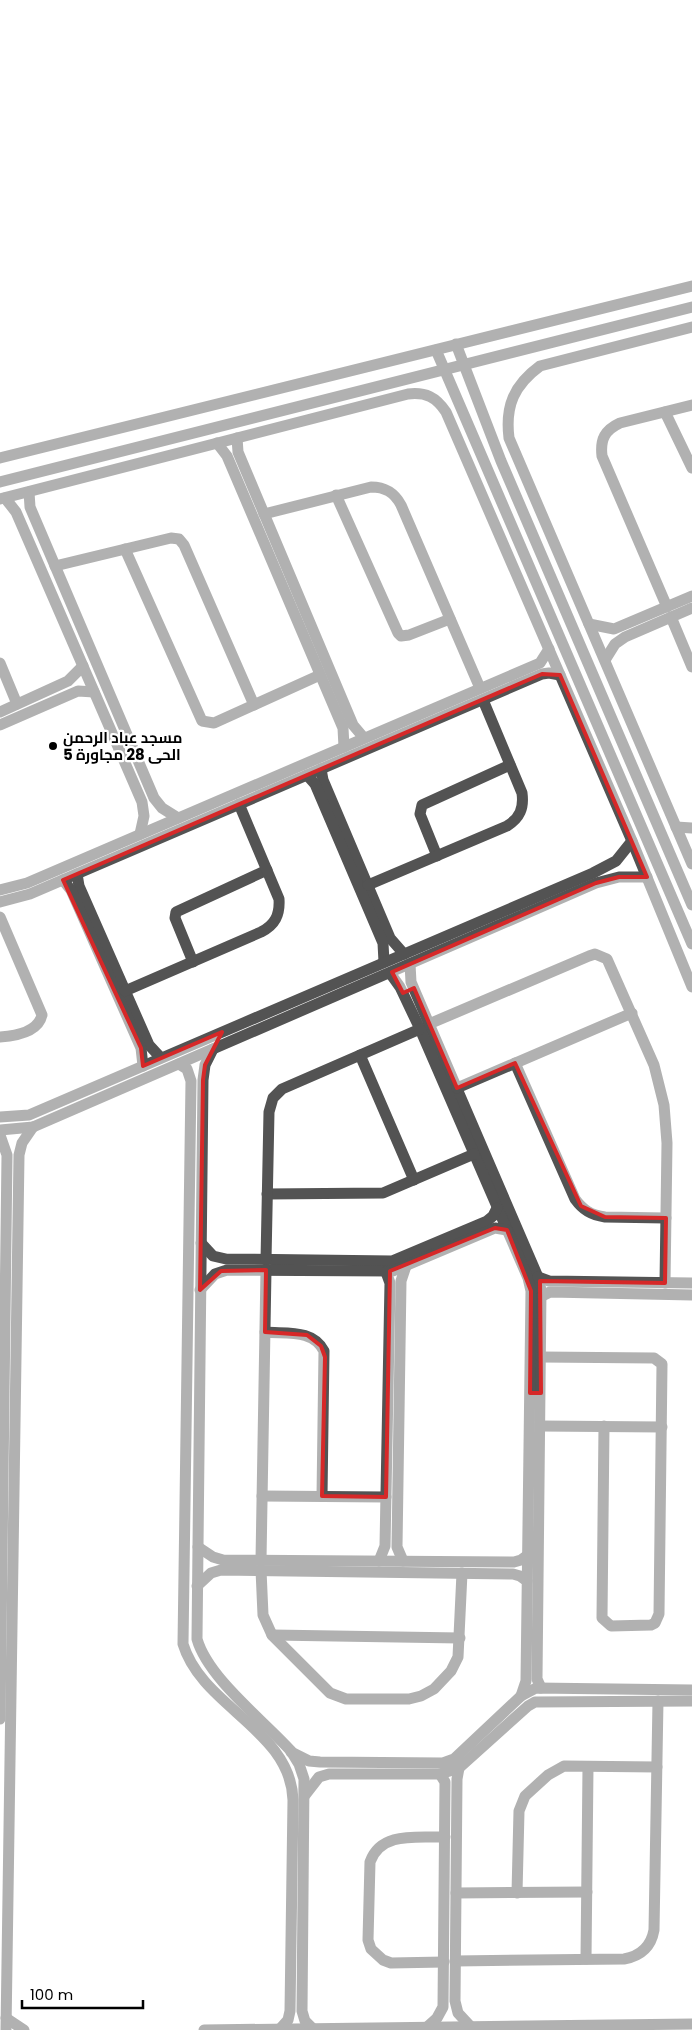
<svg xmlns="http://www.w3.org/2000/svg" width="692" height="2030" font-family="Poppins,Cairo,sans-serif">
<style>
.lines{fill:none;stroke-linecap:round;stroke-linejoin:round}
.minor{stroke:#535353;stroke-width:11}
.marked{fill:none;stroke:#d62828;stroke-width:4;stroke-linejoin:round}
.poi-dot{fill:#000;stroke:#fff;stroke-width:2}
.labels{text-anchor:middle;dominant-baseline:central;stroke-width:4.5;stroke-linejoin:round;paint-order:stroke}
.poi-label{font-size:15px;font-weight:bold;fill:#000;stroke:#fff;text-anchor:start}
</style>
<rect width="100%" height="100%" fill="#fff"/>
<g class="lines">
<g class="minor">
<path d="M692,327L540,366C514,385 505,406 509,438L692,864"/>
<path d="M456,344L501,461L692,905"/>
<path d="M436,350L692,944"/>
<path d="M665,412L692,468"/>
<path d="M237,438L238,452L353,725L364,738"/>
<path d="M217,443L227,456L343,728L344,747"/>
<path d="M0,458L692,286"/>
<path d="M0,482L692,307"/>
<path d="M29,492L30,507L154,798L162,808L178,818"/>
<path d="M336,495L398,633L401,636L409,635L450,619"/>
<path d="M5,498L16,512L142,802L144,816L140,834"/>
<path d="M0,499L408,394C426,392 436,397 446,412L632,841L692,987"/>
<path d="M264,514L371,487C385,487 394,492 401,505L480,688"/>
<path d="M125,549L202,721L214,723L320,675"/>
<path d="M55,566L171,538L179,539L184,545L254,705"/>
<path d="M667,607L602,456C600,439 605,430 620,423L692,405"/>
<path d="M671,617L692,667"/>
<path d="M589,624L614,629L692,596"/>
<path d="M605,660L615,644L625,637L692,608"/>
<path d="M0,663L17,704"/>
<path d="M0,712L68,681L83,666"/>
<path d="M0,725L78,691L94,692"/>
<path d="M321,769L323,780L390,938L404,954"/>
<path d="M307,775L315,784L383,943L384,962"/>
<path d="M676,827L692,828"/>
<path d="M437,856L420,814L422,805L510,765"/>
<path d="M77,874L79,886L149,1045L161,1058"/>
<path d="M63,880L71,890L141,1048L143,1066"/>
<path d="M368,885L507,826C520,818 524,808 522,793L483,700"/>
<path d="M0,890L27,883L540,663L549,649"/>
<path d="M0,902L30,894L542,674L549,673L560,675"/>
<path d="M0,917L42,1015C38,1032 15,1036 0,1037"/>
<path d="M193,962L175,918L176,912L267,870"/>
<path d="M410,964L411,982L538,1277L541,1290L537,1679L541,1688"/>
<path d="M390,973L400,987L420,1029L528,1278L531,1291L526,1681L521,1696"/>
<path d="M125,991L261,932C275,925 280,915 279,899L239,804"/>
<path d="M429,1024L589,956L595,954L607,959L654,1065L664,1105L667,1143L665,1283"/>
<path d="M213,1049L205,1065L203,1080L197,1639C208,1678 263,1720 291,1751L299,1764L304,1779L302,2011L305,2021L313,2029"/>
<path d="M360,1055L414,1180"/>
<path d="M515,1063L575,1199C583,1210 591,1215 605,1217L666,1218"/>
<path d="M179,1064L187,1069L191,1081L183,1644C202,1707 291,1730 293,1800L290,2011L288,2020L280,2029"/>
<path d="M457,1088L632,1013"/>
<path d="M0,1117L29,1115L593,873L616,861L632,841"/>
<path d="M0,1130L33,1127L596,883L619,877H647"/>
<path d="M0,1135L7,1155L0,1719"/>
<path d="M267,1194L383,1193L474,1154"/>
<path d="M201,1243L213,1256L226,1259L392,1261L487,1221L493,1216L497,1208"/>
<path d="M266,1260L269,1112L273,1098L282,1089L420,1029"/>
<path d="M538,1277L549,1281L692,1283"/>
<path d="M200,1290L215,1274L227,1270L393,1271L495,1228L507,1230"/>
<path d="M542,1296L550,1292L692,1295"/>
<path d="M265,1332C287,1334 313,1329 324,1351L322,1496"/>
<path d="M541,1357L654,1358L662,1364L659,1614L655,1623L651,1625L611,1626L602,1618L604,1426"/>
<path d="M540,1426L662,1427"/>
<path d="M262,1496L386,1497"/>
<path d="M198,1547L213,1557L223,1560L514,1562L521,1560L528,1555"/>
<path d="M261,1560L266,1270"/>
<path d="M379,1561L385,1546L390,1283L386,1272"/>
<path d="M403,1561L397,1547L401,1281L406,1266"/>
<path d="M261,1570L263,1615L272,1635L330,1693L346,1699H409L421,1696L434,1689L451,1671L458,1657L462,1573"/>
<path d="M197,1586L211,1573L221,1570L513,1574L520,1576L527,1581"/>
<path d="M272,1635L460,1638"/>
<path d="M291,1752L309,1761L320,1762L443,1763L454,1759L521,1696L536,1688L692,1690"/>
<path d="M459,1768L457,1779L455,2001L458,2013L471,2027"/>
<path d="M305,1795L319,1777L329,1774H440L459,1768L528,1706L535,1702L692,1701"/>
<path d="M456,1893L587,1892"/>
<path d="M517,1893L519,1811L525,1796L548,1775L564,1766L657,1767"/>
<path d="M586,1959L588,1767"/>
<path d="M455,1961L624,1959C641,1956 651,1947 654,1930L658,1701"/>
<path d="M444,1962L391,1963L383,1960L371,1949L368,1940L370,1862C381,1831 417,1838 445,1837"/>
<path d="M6,2018L24,2030"/>
<path d="M427,2027L437,2018L443,2007L445,1782L440,1774"/>
<path d="M6,2030L19,1155L22,1143L33,1127"/>
<path d="M204,2030L692,2024"/>
</g>
</g>
<path d="M0 0H692V2030H0ZM542,674L560,675L647,877H619L596,883L392,972L403,993L414,988L457,1088L515,1063L581,1206L605,1217L666,1218L665,1283L540,1281L541,1393H530L531,1291L507,1230L495,1228L390,1271L386,1497L322,1496L325,1357L321,1346L307,1335L265,1332L266,1270L221,1271L200,1290L203,1080L205,1065L222,1032L143,1066L141,1048L63,880Z" fill="#fff" fill-opacity=".55" fill-rule="evenodd"/>
<path class="marked" d="M542,674L560,675L647,877H619L596,883L392,972L403,993L414,988L457,1088L515,1063L581,1206L605,1217L666,1218L665,1283L540,1281L541,1393H530L531,1291L507,1230L495,1228L390,1271L386,1497L322,1496L325,1357L321,1346L307,1335L265,1332L266,1270L221,1271L200,1290L203,1080L205,1065L222,1032L143,1066L141,1048L63,880Z"/>
<circle class="poi-dot" cx="53" cy="746" r="5"/>
<g class="labels">
<g class="poi-label">
<text x="63" y="737">مسجد عباد الرحمن<tspan x="63" dy="17">الحى 28 مجاورة 5</tspan></text>
</g>
</g>
<path d="M22 2000v8h121v-8" fill="none" stroke="#000000" stroke-width="2.5"/>
<text x="30" y="2000" font-size="15" fill="#000000" stroke="#ffffff" stroke-width="4" paint-order="stroke">100 m</text>
</svg>
